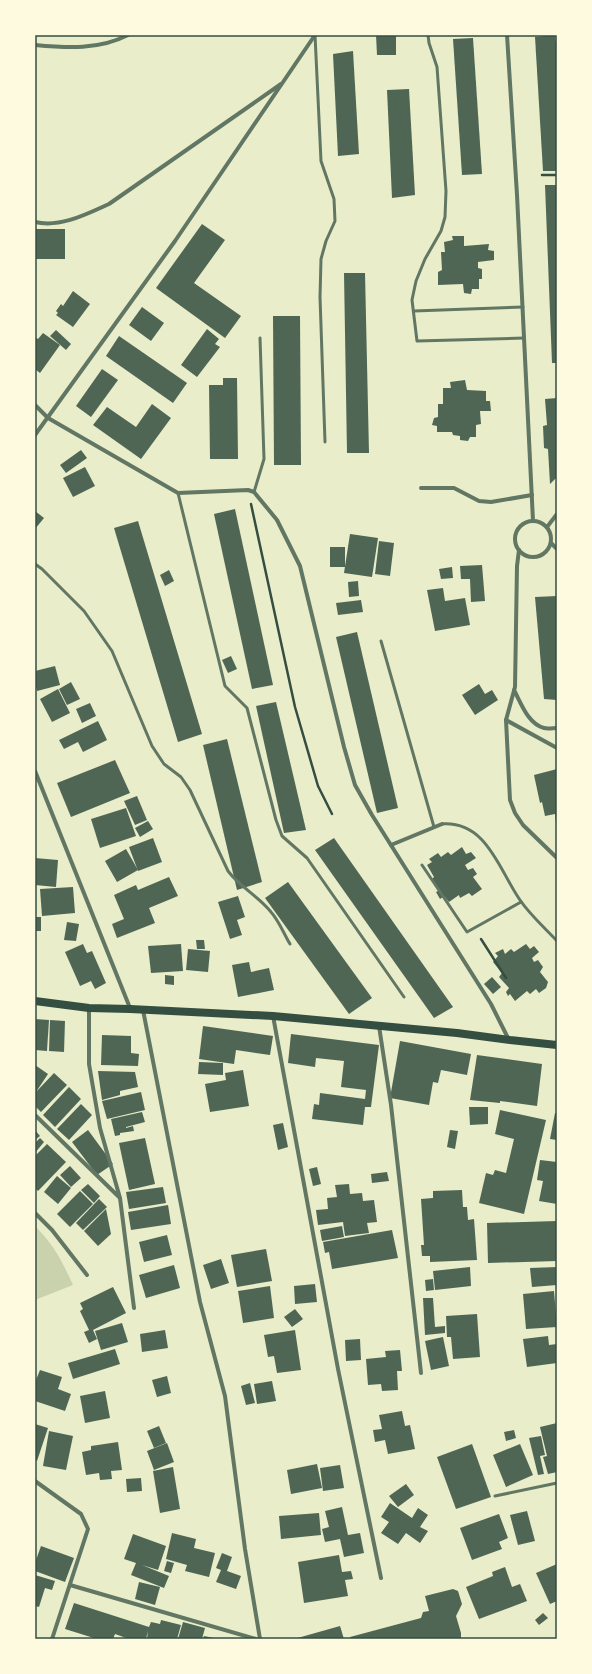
<svg xmlns="http://www.w3.org/2000/svg" width="592" height="1674" font-family="'Playfair Display',serif">
<style>
.green{fill:#cad2ad}
.building{fill:#4f6655}
.lines{fill:none;stroke-linecap:round;stroke-linejoin:round}
.path{stroke:#344e41;stroke-width:2.5}
.service{stroke:#617663;stroke-width:3}
.minor{stroke:#617663;stroke-width:4}
.secondary{stroke:#344e41;stroke-width:8}
.neatline{fill:none;stroke:#344e41;stroke-width:1.5}
</style>
<rect width="100%" height="100%" fill="#e9edc9"/>
<path class="green" d="M35,1226C54,1245 62,1261 73,1285L35,1300Z"/>
<g class="building">
<path d="M376,35H396V55H377Z"/>
<path d="M555,35L557,51V171H543L535,37Z"/>
<path d="M473,38L482,174L462,175L453,39Z"/>
<path d="M353,51L359,154L338,156L333,54Z"/>
<path d="M409,89L415,195L392,198L387,90Z"/>
<path d="M545,185H557V363H552Z"/>
<path d="M202,224L225,240L194,283L241,316L225,338L156,288Z"/>
<rect x="35" y="229" width="30" height="30"/>
<path d="M452,236H464V246L489,244L488,250L494,251V260L478,262V268L482,269V279H479V289H472L471,294L464,293L463,284L438,285V272L442,270L441,252H445L444,242L453,240Z"/>
<path d="M344,273H365L369,453H347Z"/>
<path d="M73,291L90,304L73,327L56,315L58,313L56,311L61,304L63,306Z"/>
<path d="M142,307L164,323L151,341L129,325Z"/>
<path d="M273,316H300L301,465H274Z"/>
<path d="M207,329L219,339L215,344L220,347L197,377L181,365Z"/>
<path d="M56,330L71,344L66,350L50,336Z"/>
<path d="M43,333L60,345L40,373L35,369V337L38,339Z"/>
<path d="M119,336L187,383L173,403L106,356Z"/>
<path d="M102,369L118,380L91,417L76,406Z"/>
<path d="M223,378H237L238,459H210L209,385H223Z"/>
<path d="M465,380L467,390L486,391V401H490L491,411H480L481,424L476,425V437H470L468,441L460,440V436L453,435L452,432H437V426L432,425L434,418L438,417V404H443V388H451L450,382Z"/>
<path d="M557,398V477L550,484L548,449L544,448L543,426L547,425L545,399Z"/>
<path d="M152,404L171,418L141,459L93,425L107,407L136,427Z"/>
<path d="M81,450L87,458L66,473L60,465Z"/>
<path d="M85,467L95,486L73,497L63,478Z"/>
<path d="M235,509L273,685L252,689L214,514Z"/>
<path d="M35,511L44,518L35,529Z"/>
<path d="M138,521L202,734L178,742L114,528Z"/>
<path d="M350,534L378,538L372,577L344,573Z"/>
<path d="M379,541L394,543L390,576L375,574Z"/>
<rect x="330" y="547" width="15" height="20"/>
<path d="M482,565L485,601L471,602L470,579H461L460,566Z"/>
<path d="M452,567L453,578L441,579L439,569Z"/>
<path d="M169,570L174,581L165,586L160,575Z"/>
<path d="M358,581L359,596L349,597L348,582Z"/>
<path d="M443,588L445,601L465,598L470,625L435,631L427,590Z"/>
<path d="M557,596V700L544,699L535,597Z"/>
<path d="M361,600L363,612L338,615L336,603Z"/>
<path d="M357,632L398,808L377,813L336,637Z"/>
<path d="M231,656L237,669L228,673L222,660Z"/>
<path d="M55,666L60,685L37,691L35,682V671Z"/>
<path d="M71,682L80,699L67,705L59,689Z"/>
<path d="M479,684L485,694L492,690L498,700L475,715L462,695Z"/>
<path d="M58,689L70,713L52,722L40,699Z"/>
<path d="M276,702L306,830L284,833L256,706Z"/>
<path d="M90,703L96,716L82,723L76,709Z"/>
<path d="M98,721L107,740L83,752L78,742L64,749L59,740Z"/>
<path d="M227,739L262,882L237,890L203,745Z"/>
<path d="M115,760L130,793L71,817L57,783Z"/>
<path d="M557,769V823H556L555,814L545,816L542,802L540,803L534,775Z"/>
<path d="M137,796L147,820L135,825L124,801Z"/>
<path d="M126,808L136,836L100,848L91,819Z"/>
<path d="M148,821L153,829L140,837L135,828Z"/>
<path d="M153,838L162,862L138,871L129,847Z"/>
<path d="M334,838L453,1007L434,1018L315,850Z"/>
<path d="M462,847L466,854L471,852L476,858L465,865L468,870L473,868L477,874L473,877L482,889L472,896L469,893L460,898L459,895L449,902L444,896L440,899L436,892L440,890L432,879L434,877L427,865L432,862L429,859L438,853L441,857L448,852L451,855Z"/>
<path d="M126,849L138,870L117,882L105,861Z"/>
<path d="M35,858L58,860L56,887L35,885Z"/>
<path d="M169,877L178,896L149,908L155,923L117,938L112,924L124,919L114,895L136,885L138,890Z"/>
<path d="M288,882L372,998L349,1014L265,898Z"/>
<path d="M73,887L75,913L42,916L40,889Z"/>
<path d="M238,896L245,917L237,920L242,935L230,939L218,902Z"/>
<rect x="35" y="917" width="6" height="14"/>
<path d="M67,922L79,924L76,941L64,940Z"/>
<path d="M196,940H204L205,949H197Z"/>
<path d="M83,944L87,953L92,951L106,983L95,989L91,981L80,986L65,952Z"/>
<path d="M181,944L183,971L151,973L148,946Z"/>
<path d="M526,944L530,949L534,946L539,952L532,958L534,962L538,960L543,967L540,972L548,982L546,988L539,993L536,989L530,994L527,991L515,1001L510,994L508,996L506,992L509,988L499,977L502,973L493,962L498,956L495,953L503,949L505,954L511,949L514,952Z"/>
<path d="M188,949L210,951L208,972L186,970Z"/>
<path d="M249,962L251,972L269,968L274,990L238,997L232,965Z"/>
<path d="M165,975L174,976V985L165,984Z"/>
<path d="M492,977L501,987L493,994L484,984Z"/>
<path d="M35,1019L49,1020L47,1051L35,1050Z"/>
<path d="M50,1020L65,1021L64,1052L49,1051Z"/>
<path d="M203,1026L273,1036L270,1055L236,1050L234,1064L199,1059Z"/>
<path d="M291,1034L379,1045L371,1107H365L363,1125L312,1119L314,1104L319,1105L320,1093L365,1099L366,1090L341,1087L344,1061L316,1058L315,1067L288,1063Z"/>
<path d="M102,1035L131,1036V1053L139,1054L138,1066L101,1065Z"/>
<path d="M400,1041L471,1054L467,1075L441,1070L438,1083L433,1082L429,1105L390,1098Z"/>
<path d="M477,1055L542,1064L537,1106L500,1101V1103L470,1100Z"/>
<path d="M199,1062L223,1063V1075L198,1074Z"/>
<path d="M35,1065L48,1074L36,1092L54,1073L67,1085L41,1112L35,1106Z"/>
<path d="M243,1070L249,1106L210,1112L205,1084L226,1080L225,1073Z"/>
<path d="M98,1071L135,1072L138,1087L120,1091V1095L102,1100Z"/>
<path d="M69,1087L81,1099L55,1127L43,1115Z"/>
<path d="M141,1092L145,1110L107,1119L102,1101Z"/>
<path d="M81,1104L92,1115L69,1140L57,1129Z"/>
<path d="M469,1107H488V1124L470,1125Z"/>
<path d="M500,1110L546,1120L524,1214L479,1203L486,1173L493,1175L495,1170L506,1173L514,1139L495,1134Z"/>
<path d="M142,1112L145,1122L126,1127V1128L133,1126L134,1131L120,1133V1135L115,1136L111,1119Z"/>
<path d="M555,1113H557V1140L550,1139Z"/>
<path d="M283,1123L288,1147L278,1150L273,1125Z"/>
<path d="M35,1130L40,1136L35,1140Z"/>
<path d="M88,1130L113,1164L97,1175L72,1142Z"/>
<path d="M450,1130L458,1131L455,1149L447,1147Z"/>
<path d="M40,1138L44,1142L35,1153V1143Z"/>
<path d="M145,1138L155,1184L129,1190L119,1143Z"/>
<path d="M47,1144L66,1162L38,1191L35,1188V1156Z"/>
<path d="M540,1160L557,1162V1204L539,1201L543,1181L537,1180Z"/>
<path d="M70,1166L81,1178L71,1187L60,1175Z"/>
<path d="M317,1167L321,1184L313,1186L309,1169Z"/>
<path d="M387,1172L389,1181L372,1183L371,1174Z"/>
<path d="M57,1176L71,1188L58,1204L44,1192Z"/>
<path d="M88,1184L100,1196L94,1203L81,1190Z"/>
<path d="M349,1184L350,1194L362,1193L363,1201L374,1200L377,1222L367,1223L369,1233L345,1236L343,1222L318,1225L316,1210L328,1209L327,1198L337,1197L335,1185Z"/>
<path d="M163,1187L166,1203L129,1209L126,1192Z"/>
<path d="M462,1190L463,1207H467L468,1220L474,1219L477,1260L430,1262V1256H422L421,1245H424L421,1199L433,1198V1191Z"/>
<path d="M80,1191L93,1204L70,1227L57,1214Z"/>
<path d="M99,1199L107,1207L83,1230L76,1223Z"/>
<path d="M168,1205L171,1224L131,1230L128,1212Z"/>
<path d="M106,1209L111,1234L98,1246L84,1231Z"/>
<path d="M557,1221V1261L488,1263L487,1223Z"/>
<path d="M342,1226L344,1237L322,1241L320,1230Z"/>
<path d="M392,1230L398,1258L332,1269L329,1252L325,1253L323,1242Z"/>
<path d="M167,1235L172,1255L144,1262L139,1242Z"/>
<path d="M266,1249L272,1281L237,1287L231,1255Z"/>
<path d="M221,1259L229,1283L211,1289L203,1265Z"/>
<path d="M174,1265L180,1288L146,1298L139,1275Z"/>
<path d="M470,1267L471,1286L435,1290L433,1271Z"/>
<path d="M557,1267V1285L532,1287L530,1268Z"/>
<path d="M433,1279L434,1290L426,1291L425,1280Z"/>
<path d="M315,1284L317,1302L295,1304L294,1286Z"/>
<path d="M270,1286L274,1318L243,1323L238,1291Z"/>
<path d="M113,1287L126,1313L93,1330L97,1339L89,1343L84,1332L89,1330L80,1311L83,1309L80,1303Z"/>
<path d="M554,1291L557,1327L526,1329L523,1294Z"/>
<path d="M423,1298H433L435,1327L445,1326V1333L425,1335Z"/>
<path d="M295,1309L303,1319L292,1327L284,1317Z"/>
<path d="M477,1314L480,1357L453,1359L451,1337H447L446,1316Z"/>
<path d="M122,1323L128,1342L101,1350L95,1331Z"/>
<path d="M165,1330L168,1348L142,1352L140,1334Z"/>
<path d="M295,1330L301,1370L277,1373L274,1356L268,1357L264,1335Z"/>
<path d="M548,1336L549,1345L557,1344V1363L527,1367L523,1339Z"/>
<path d="M443,1337L449,1366L431,1370L425,1341Z"/>
<path d="M360,1339L361,1360L346,1361L345,1340Z"/>
<path d="M115,1349L120,1364L73,1379L68,1363Z"/>
<path d="M400,1350L402,1371H397L398,1390L382,1391L381,1384L368,1385L366,1359L386,1357L385,1351Z"/>
<path d="M40,1370L62,1377L58,1389L71,1394L65,1411L35,1401V1380H36Z"/>
<path d="M167,1376L171,1393L157,1397L152,1380Z"/>
<path d="M272,1381L276,1401L257,1404L254,1384Z"/>
<path d="M250,1383L255,1403L246,1405L241,1386Z"/>
<path d="M105,1391L110,1418L85,1423L80,1396Z"/>
<path d="M402,1411L405,1426L410,1425L415,1449L388,1454L385,1440L375,1442L373,1430L382,1429L379,1415Z"/>
<path d="M557,1423V1472L548,1474L543,1457L547,1456L540,1427Z"/>
<path d="M35,1424L48,1428L37,1461L35,1460Z"/>
<path d="M159,1426L166,1443L154,1448L147,1431Z"/>
<path d="M514,1430L516,1438L506,1441L504,1432Z"/>
<path d="M49,1431L73,1436L66,1470L43,1466Z"/>
<path d="M541,1436L545,1455L540,1456L544,1474L538,1475L529,1438Z"/>
<path d="M118,1442L122,1470L111,1471L112,1479L100,1480L99,1473L86,1475L82,1452L91,1450V1446Z"/>
<path d="M167,1443L174,1462L154,1470L147,1451Z"/>
<path d="M472,1444L491,1497L456,1509L437,1457Z"/>
<path d="M520,1444L533,1475L506,1487L493,1455Z"/>
<path d="M317,1464L322,1488L291,1494L287,1470Z"/>
<path d="M340,1465L344,1488L323,1491L320,1468Z"/>
<path d="M173,1467L180,1509L160,1513L153,1471Z"/>
<path d="M141,1478L142,1491L127,1492L126,1479Z"/>
<path d="M406,1484L414,1495L398,1507L389,1496Z"/>
<path d="M390,1503L412,1518L418,1508L428,1515L420,1527L428,1531L420,1543L406,1533L398,1544L381,1533L389,1522L381,1517Z"/>
<path d="M342,1507L348,1535L360,1533L364,1553L344,1557L340,1539L325,1542L322,1529L329,1527L325,1511Z"/>
<path d="M527,1511L535,1541L518,1545L510,1515Z"/>
<path d="M319,1513L321,1535L281,1539L279,1516Z"/>
<path d="M499,1514L508,1538L499,1542L502,1549L472,1560L460,1528Z"/>
<path d="M172,1533L196,1539L194,1548L215,1553L209,1577L185,1571L187,1565L166,1559Z"/>
<path d="M133,1534L166,1546L158,1570L142,1565L169,1576L164,1588L131,1575L136,1563L124,1559Z"/>
<path d="M41,1546L74,1558L65,1582L35,1571V1563Z"/>
<path d="M222,1553L232,1557L227,1571L241,1576L236,1589L216,1582L221,1570L216,1568Z"/>
<path d="M339,1555L342,1572L351,1571L353,1579L345,1580L348,1596L304,1603L298,1562Z"/>
<path d="M167,1561L174,1563L171,1573L164,1571Z"/>
<path d="M557,1564V1601L550,1604L536,1573Z"/>
<path d="M505,1567L512,1587L520,1584L527,1601L479,1619L466,1587L493,1576L492,1572Z"/>
<path d="M35,1575L55,1581L52,1590L45,1588L39,1607L35,1606Z"/>
<path d="M139,1582L160,1587L155,1605L135,1599Z"/>
<path d="M453,1589L458,1591L462,1604L456,1616L461,1633V1639H350V1637L421,1618L423,1612L429,1611L425,1596Z"/>
<path d="M74,1603L149,1627L151,1622L160,1624L161,1620L181,1625L177,1639H147L148,1631L146,1639H129L115,1634L113,1639H97L65,1629Z"/>
<path d="M543,1613L548,1618L539,1625L535,1620Z"/>
<path d="M183,1622L205,1628L202,1639H178Z"/>
<path d="M340,1626L344,1639H294Z"/>
<path d="M204,1636L214,1638V1639H203Z"/>
</g>
<g class="lines">
<g class="path">
<path d="M542,175H557"/>
<path d="M251,504L295,707L318,786L332,814"/>
<path d="M481,939L506,978"/>
</g>
<g class="service">
<path d="M315,35L321,161L334,199L335,221L326,241L321,259L320,297L325,442"/>
<path d="M428,35L429,43L437,67L446,191L445,217L441,231L425,259L416,281L412,300L417,341L524,338"/>
<path d="M414,311L523,307"/>
<path d="M254,492L264,459L260,338"/>
<path d="M178,493L225,686L247,708L276,820L282,836L307,858L404,997"/>
<path d="M35,564L42,569L84,611L112,651L152,746L164,764L181,777L190,790L228,871C240,887 258,896 271,912C279,921 284,934 290,944"/>
<path d="M381,641L434,827"/>
<path d="M442,824C487,821 499,870 520,900C530,915 545,928 557,941"/>
<path d="M422,865L467,932L521,902"/>
<path d="M495,1496L557,1483"/>
</g>
<g class="minor">
<path d="M507,35L517,195L533,521"/>
<path d="M35,45C67,48 99,50 128,35"/>
<path d="M35,222C60,228 87,214 109,204L281,84"/>
<path d="M35,405L48,418L178,493L248,490L254,492L277,520L300,566L344,747L355,785L372,815L491,1004L509,1040"/>
<path d="M35,435L175,241L315,35"/>
<path d="M421,488H454L479,501L491,502L532,495"/>
<circle cx="533" cy="539" r="18"/>
<path d="M547,527L557,514"/>
<path d="M551,543L557,549"/>
<path d="M519,550L517,566L515,687L506,720L510,800L515,813L523,825L557,858"/>
<path d="M514,690C521,703 528,724 544,728C548,729 553,728 557,728"/>
<path d="M506,720L557,748"/>
<path d="M35,771L130,1008"/>
<path d="M391,845L442,824"/>
<path d="M89,1008V1064L100,1128L120,1198L134,1308"/>
<path d="M143,1010L200,1302L225,1396L245,1549L260,1639"/>
<path d="M273,1016L338,1369L381,1578"/>
<path d="M379,1026L391,1105L421,1373"/>
<path d="M35,1115L119,1197"/>
<path d="M35,1213L52,1230L87,1275"/>
<path d="M35,1481L81,1514L88,1529L52,1639"/>
<path d="M70,1585L256,1639"/>
</g>
<path class="secondary" d="M35,1001L89,1008L130,1009L273,1016L457,1033L510,1040L557,1045"/>
</g>
<rect width="592" height="1674" fill="none" stroke="#fefae0" stroke-width="72"/>
<rect x="36" y="36" width="520" height="1602" class="neatline"/>
</svg>
